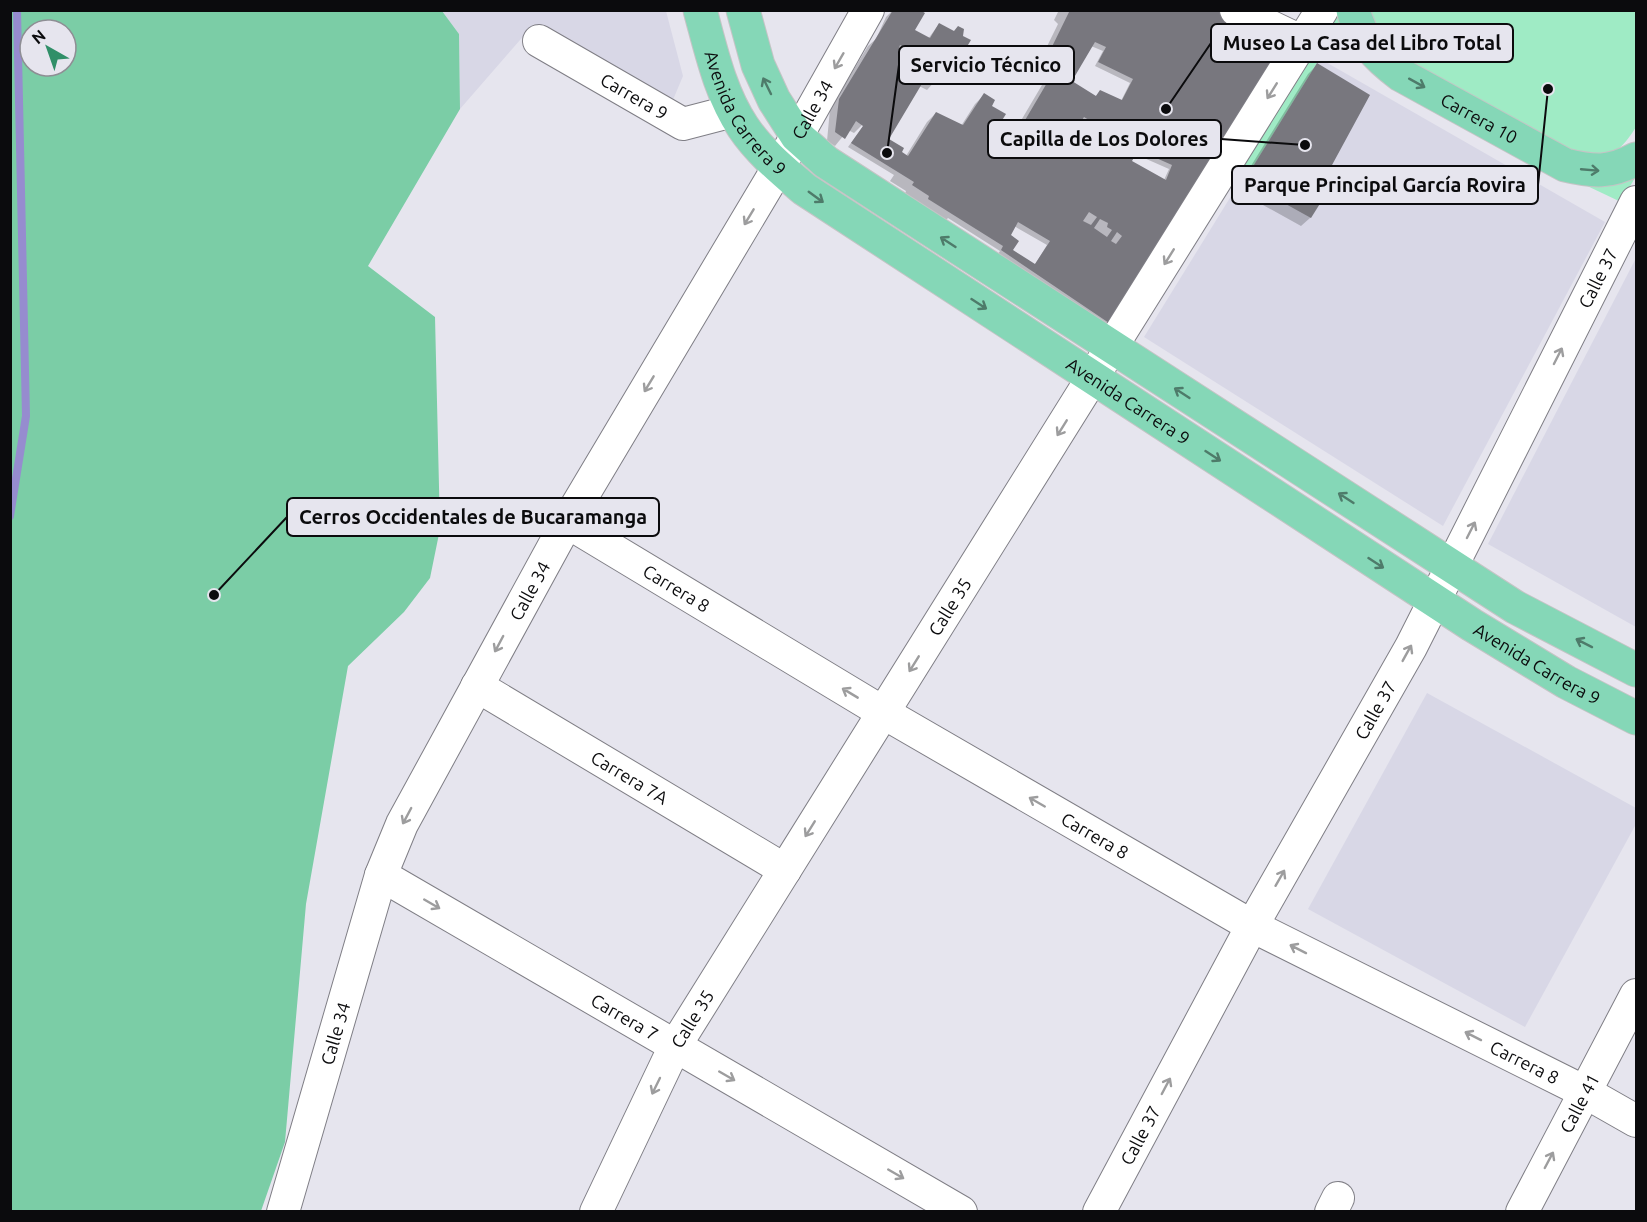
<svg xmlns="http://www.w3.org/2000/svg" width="1647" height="1222" font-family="Ubuntu,sans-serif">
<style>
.built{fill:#d8d7e6}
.green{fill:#9febc5}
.forest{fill:#7bcda6;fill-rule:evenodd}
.shadow{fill:#0003;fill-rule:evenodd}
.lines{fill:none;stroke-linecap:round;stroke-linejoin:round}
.stream{stroke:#968ccf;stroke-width:8}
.building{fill:#78777e;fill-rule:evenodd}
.minor-casing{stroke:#7f7e85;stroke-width:34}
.major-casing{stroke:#c4c4c5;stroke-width:35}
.minor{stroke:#fff;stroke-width:32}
.major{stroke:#85d7b7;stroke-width:33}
.oneway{stroke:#9d9d9e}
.oneway2{stroke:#4e7b6a}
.labels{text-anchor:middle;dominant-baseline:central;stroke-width:4.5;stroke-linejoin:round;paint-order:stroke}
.street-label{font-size:18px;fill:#0b0b0d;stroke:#e6e5ee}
.leader{fill:none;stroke:#0b0b0d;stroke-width:2}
.callout-dot{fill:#0b0b0d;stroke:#e6e5ee;stroke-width:2}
.callout{fill:#e6e5ee;stroke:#0b0b0d;stroke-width:2}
.callout-label{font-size:20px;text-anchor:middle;font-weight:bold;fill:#0b0b0d}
</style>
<rect width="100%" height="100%" fill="#e6e5ee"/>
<g class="built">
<path d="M442,11H666L683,76L670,107L534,24L460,109L459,34Z"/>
<path d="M1317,57L1605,222L1443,526L1144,337Z"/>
<path d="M1636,258V627L1488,544Z"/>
<path d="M1427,693L1636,808V824L1525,1027L1308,909Z"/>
</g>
<g class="green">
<path d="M1369,10L1636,11V127C1626,143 1613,160 1591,158C1585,158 1578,154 1572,152L1394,52L1379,33Z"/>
<path d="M1336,11H1341L1359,58L1321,35Z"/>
<path d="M1310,59L1317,63L1244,181L1236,176Z"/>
<path d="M1636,176L1621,202L1583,184Z"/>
</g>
<path class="forest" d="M10,11H442L459,34L460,109L368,266L435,317L440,529L430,578L404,612L348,666L306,904L285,1142L261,1211H11ZM30,30H66V66H30Z"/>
<g class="shadow">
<path d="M893,10L913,31L928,39L939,24L969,41L950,72L941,81L937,79L927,90L919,86L887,139L906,156L927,122L936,113L961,126L975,104L984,95L990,107L994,130L988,148L1000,156L1042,85L1031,79L1058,24L1054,20L1059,10H1214L1283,42L1107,328L998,254L1000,251L948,218L943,223L905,194L906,191L890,181L894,175L848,147L864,125L863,124L854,133L848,130L835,146L827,141L830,109L868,46L876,39L886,17ZM1091,46L1103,51L1095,66L1130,83L1121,101L1100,91L1095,97L1070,82ZM1080,120L1103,135L1097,143L1073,131ZM1135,154L1169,169L1164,180L1131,162ZM1014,226L1047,245L1034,266L1011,251L1009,236Z"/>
<path d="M1317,65V189L1324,194L1310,218L1301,226L1236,190L1308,74Z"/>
</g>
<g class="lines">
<path class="stream" d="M10,516L26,416L17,10"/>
</g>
<g class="building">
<path d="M893,10H920L925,13L915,30L930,38L939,23L954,31L958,26L964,29L963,36L971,40L951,73L900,45L899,48L907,53L906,57L941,75L937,83L926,77L889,139L904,148L902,152L908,156L936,112L963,125L984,93L995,100L992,106L1006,114L996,130L999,133L990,148L1004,156L1054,71L1043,65L1070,10H1218L1285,41L1112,325L1001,250L1003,246L928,199L929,196L912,185L914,182L851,143L863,126L856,121L845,139L835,132L839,99ZM1095,42L1106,47L1098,62L1133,79L1122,100L1100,90L1096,96L1072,81ZM1084,117L1105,130L1097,142L1076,130ZM1138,150L1172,165L1166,180L1132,161ZM1089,212L1097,217L1091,225L1083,221ZM1100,219L1108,223L1107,227L1112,230L1107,237L1094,228ZM1018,222L1050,241L1035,264L1013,250L1019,241L1011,235ZM1117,232L1122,236L1116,244L1111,241Z"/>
<path d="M1317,63L1370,95L1319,189L1326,194L1311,218L1244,181Z"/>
</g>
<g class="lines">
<g class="minor-casing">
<g id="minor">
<path d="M1236,10L1303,42"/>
<path id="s1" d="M539,41L683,124L733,111"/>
<path id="s2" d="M567,522L884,713L1252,926L1585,1092L1636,1121"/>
<path id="s3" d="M477,686L785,870"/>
<path id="s4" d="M381,875L961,1212"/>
<path id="s5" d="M283,1212L381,875L402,824L567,522L797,136L868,10"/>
<path id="s6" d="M596,1212L675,1046L1322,10"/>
<path id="s7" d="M1099,1212L1252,926L1411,647L1636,202"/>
<path d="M1331,1212L1338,1198"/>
<path id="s8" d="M1522,1212L1636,995"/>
</g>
</g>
<g class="major-casing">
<g id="major">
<path id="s9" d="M700,10C711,50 720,93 743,127C759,151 782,170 804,189L1472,625L1566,682L1636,718"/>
<path d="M743,10L758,65L774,100L797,136L826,162L1515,607L1636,670"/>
<path id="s10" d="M1353,10C1362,42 1376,56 1401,75L1565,165C1594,172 1610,173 1636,159"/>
</g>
</g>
<use href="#minor" class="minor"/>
<use href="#major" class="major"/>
</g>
<defs><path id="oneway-shaft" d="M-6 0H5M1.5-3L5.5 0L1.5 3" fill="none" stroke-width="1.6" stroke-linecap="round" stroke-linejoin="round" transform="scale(1.5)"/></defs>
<g class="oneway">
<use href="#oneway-shaft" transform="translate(839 61) rotate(120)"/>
<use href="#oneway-shaft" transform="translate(1272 91) rotate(122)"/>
<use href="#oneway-shaft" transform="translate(749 217) rotate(121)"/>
<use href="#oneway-shaft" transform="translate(1169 257) rotate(122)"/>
<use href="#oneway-shaft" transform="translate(1558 356) rotate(-63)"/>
<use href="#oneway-shaft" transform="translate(649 384) rotate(121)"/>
<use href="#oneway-shaft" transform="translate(1062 428) rotate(122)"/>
<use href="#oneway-shaft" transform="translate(1471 530) rotate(-63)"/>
<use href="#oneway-shaft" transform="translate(499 644) rotate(118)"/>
<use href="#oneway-shaft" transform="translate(1407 653) rotate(-61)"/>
<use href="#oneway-shaft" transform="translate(914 664) rotate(122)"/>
<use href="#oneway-shaft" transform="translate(850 693) rotate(-149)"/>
<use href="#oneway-shaft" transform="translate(1037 802) rotate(-150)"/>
<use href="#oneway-shaft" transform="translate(407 816) rotate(118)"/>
<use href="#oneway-shaft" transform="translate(810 829) rotate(122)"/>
<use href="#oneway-shaft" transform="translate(1280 878) rotate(-60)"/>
<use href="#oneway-shaft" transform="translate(432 904) rotate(30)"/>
<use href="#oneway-shaft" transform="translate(1298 949) rotate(-153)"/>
<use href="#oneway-shaft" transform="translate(1473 1036) rotate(-153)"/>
<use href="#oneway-shaft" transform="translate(727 1076) rotate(30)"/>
<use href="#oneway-shaft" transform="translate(656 1086) rotate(116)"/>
<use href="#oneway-shaft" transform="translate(1166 1086) rotate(-62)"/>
<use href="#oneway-shaft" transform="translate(1549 1160) rotate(-62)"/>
<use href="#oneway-shaft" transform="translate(896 1174) rotate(30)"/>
</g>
<g class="oneway2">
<use href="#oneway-shaft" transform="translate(1417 83) rotate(29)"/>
<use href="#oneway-shaft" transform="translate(767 86) rotate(-116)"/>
<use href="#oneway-shaft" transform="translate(1590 170) rotate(5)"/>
<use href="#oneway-shaft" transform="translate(816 197) rotate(36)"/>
<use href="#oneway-shaft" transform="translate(948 242) rotate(-147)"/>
<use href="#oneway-shaft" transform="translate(979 304) rotate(33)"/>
<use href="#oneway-shaft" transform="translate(1182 393) rotate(-147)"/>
<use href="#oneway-shaft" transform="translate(1213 456) rotate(33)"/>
<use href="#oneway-shaft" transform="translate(1346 498) rotate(-147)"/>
<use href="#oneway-shaft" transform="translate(1376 563) rotate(33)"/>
<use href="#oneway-shaft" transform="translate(1584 643) rotate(-153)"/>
</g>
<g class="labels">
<g class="street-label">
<text stroke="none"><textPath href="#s1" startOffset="110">Carrera 9</textPath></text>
<text stroke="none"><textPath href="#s5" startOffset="1230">Calle 34</textPath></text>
<text stroke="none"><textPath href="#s9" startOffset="114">Avenida Carrera 9</textPath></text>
<text stroke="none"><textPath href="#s10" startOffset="172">Carrera 10</textPath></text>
<text stroke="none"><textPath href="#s7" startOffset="1059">Calle 37</textPath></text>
<text stroke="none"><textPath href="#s9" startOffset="600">Avenida Carrera 9</textPath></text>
<text stroke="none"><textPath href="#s2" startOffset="128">Carrera 8</textPath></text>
<text stroke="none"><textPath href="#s5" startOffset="672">Calle 34</textPath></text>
<text stroke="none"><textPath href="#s6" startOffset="702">Calle 35</textPath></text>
<text stroke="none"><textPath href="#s9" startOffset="1086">Avenida Carrera 9</textPath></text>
<text stroke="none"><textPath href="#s7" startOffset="573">Calle 37</textPath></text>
<text stroke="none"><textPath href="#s3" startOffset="178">Carrera 7A</textPath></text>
<text stroke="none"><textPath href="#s2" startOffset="614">Carrera 8</textPath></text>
<text stroke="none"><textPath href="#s4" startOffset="282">Carrera 7</textPath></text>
<text stroke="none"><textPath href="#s6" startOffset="216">Calle 35</textPath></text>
<text stroke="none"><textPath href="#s5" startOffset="186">Calle 34</textPath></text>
<text stroke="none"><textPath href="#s2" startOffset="1100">Carrera 8</textPath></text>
<text stroke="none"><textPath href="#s8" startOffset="123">Calle 41</textPath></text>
<text stroke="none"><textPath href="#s7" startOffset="87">Calle 37</textPath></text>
</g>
</g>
<path class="leader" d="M1166 109L1211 43M887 153L899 65M1305 145L1221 139M1548 89L1538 185M214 595L287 517"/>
<g class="callout-dot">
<circle cx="1166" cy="109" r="6"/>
<circle cx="887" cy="153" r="6"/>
<circle cx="1305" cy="145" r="6"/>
<circle cx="1548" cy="89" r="6"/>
<circle cx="214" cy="595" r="6"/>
</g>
<g class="callout">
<rect x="1211" y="24" width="302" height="38" rx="6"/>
<rect x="899" y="46" width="175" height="38" rx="6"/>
<rect x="988" y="120" width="233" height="38" rx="6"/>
<rect x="1232" y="166" width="306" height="38" rx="6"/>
<rect x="287" y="498" width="372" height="38" rx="6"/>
</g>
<g class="callout-label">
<text x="1362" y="50">Museo La Casa del Libro Total</text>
<text x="986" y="72">Servicio Técnico</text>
<text x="1104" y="146">Capilla de Los Dolores</text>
<text x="1385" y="192">Parque Principal García Rovira</text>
<text x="473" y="524">Cerros Occidentales de Bucaramanga</text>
</g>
<rect width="1647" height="1222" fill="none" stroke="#0b0b0d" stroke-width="24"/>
<g transform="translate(48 48) rotate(320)"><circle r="28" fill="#e6e5ee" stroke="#8e8e94" stroke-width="1.5"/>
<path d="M0-4.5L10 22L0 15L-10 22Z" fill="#308f68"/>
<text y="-9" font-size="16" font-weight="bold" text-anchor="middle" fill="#0b0b0d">N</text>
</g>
</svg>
